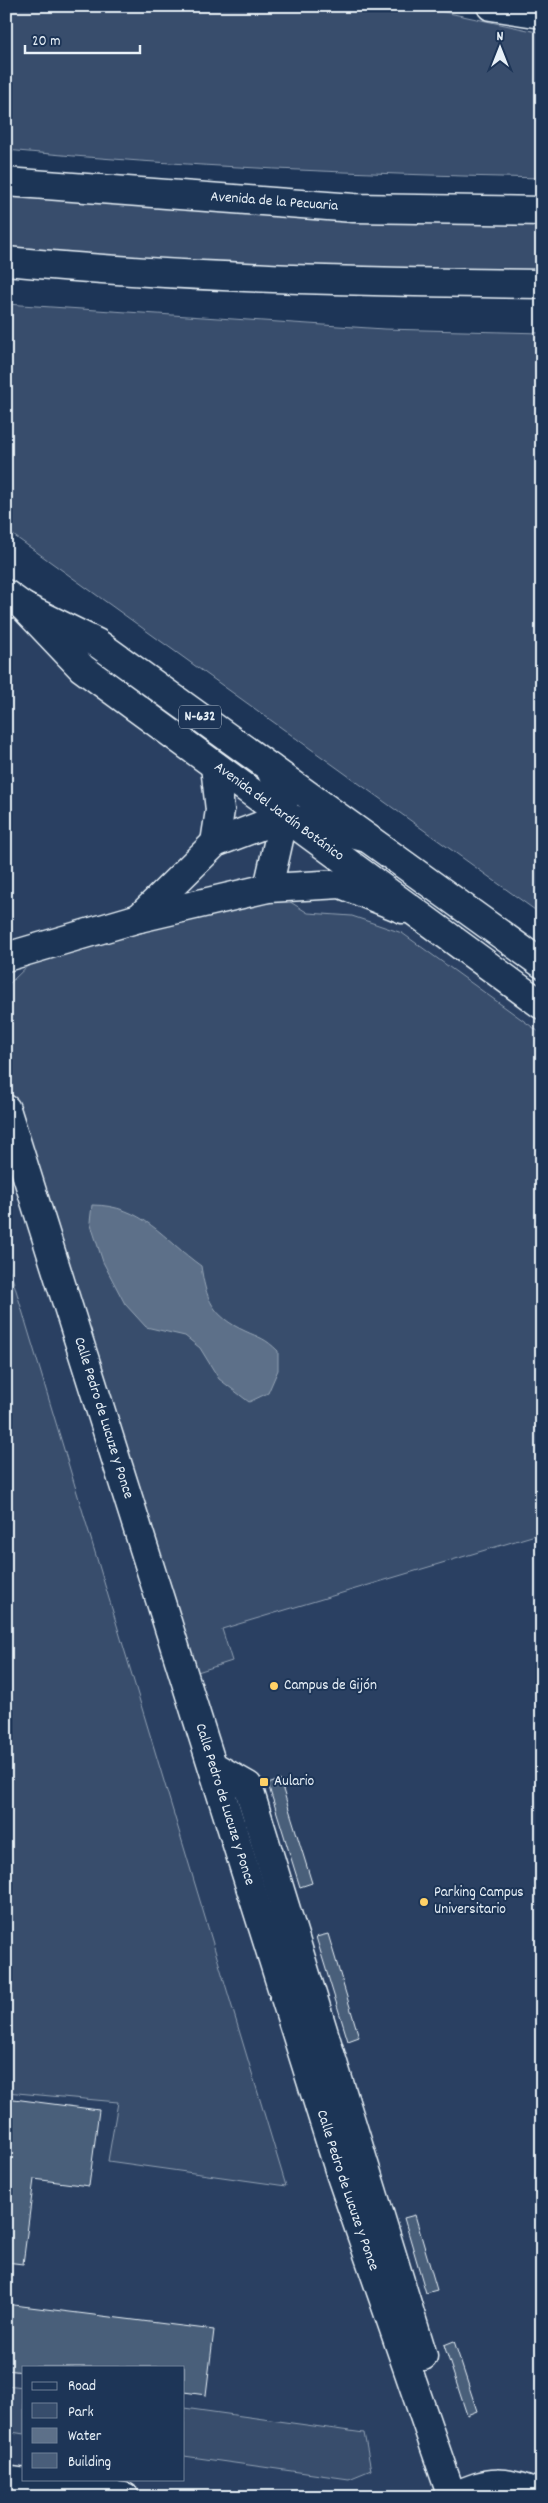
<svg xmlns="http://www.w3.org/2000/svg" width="548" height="2503" font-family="Dekko,sans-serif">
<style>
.built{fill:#2a4162;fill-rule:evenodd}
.green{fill:#374d6c;stroke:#909fb2}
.water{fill:#5d7089;stroke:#95a4b5}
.building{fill:#495e7a;stroke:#e8f1f8}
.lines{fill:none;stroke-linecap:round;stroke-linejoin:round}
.minor-casing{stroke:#e8f1f8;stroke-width:31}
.highway-casing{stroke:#e8f1f8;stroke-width:31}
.minor{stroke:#1d3557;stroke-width:28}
.highway{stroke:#1d3557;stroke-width:28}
.poi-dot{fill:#ffd166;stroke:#1d3557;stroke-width:2}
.labels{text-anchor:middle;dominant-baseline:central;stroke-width:4;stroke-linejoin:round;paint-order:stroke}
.shield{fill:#1d3557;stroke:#abb9c8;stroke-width:1}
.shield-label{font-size:14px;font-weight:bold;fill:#e8f1f8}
.street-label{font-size:15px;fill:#e8f1f8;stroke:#1d3557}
.poi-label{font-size:15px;fill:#e8f1f8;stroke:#1d3557;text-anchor:start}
</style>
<rect width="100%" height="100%" fill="#1d3557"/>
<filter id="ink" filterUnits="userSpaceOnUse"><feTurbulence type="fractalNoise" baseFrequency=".02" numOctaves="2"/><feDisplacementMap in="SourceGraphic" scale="10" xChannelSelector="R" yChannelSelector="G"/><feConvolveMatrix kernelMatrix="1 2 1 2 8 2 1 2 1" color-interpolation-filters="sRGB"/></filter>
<g filter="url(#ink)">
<path class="built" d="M6,594L542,1005V2497H6ZM24,2367H184V2479H24Z"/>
<g class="green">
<path d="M6,6H416L542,33V178C363,174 184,167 6,150Z"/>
<path d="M6,182L542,211V284L6,261Z"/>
<path d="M6,304L384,329L542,333V915L6,530Z"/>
<path d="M268,888L308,913L352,916L402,933L542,1034V1533L222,1629L232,1661L185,1676L6,1109V995L9,984L49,945Z"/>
<path d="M6,1257L286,2186L108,2161L118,2102L6,2092Z"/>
<path d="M6,2385L24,2387V2434L6,2431Z"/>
<path d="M184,2408L364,2433L371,2470L349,2479L184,2456Z"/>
</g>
<path class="water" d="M92,1205C143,1205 163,1239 201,1266C206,1299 212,1316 245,1331C260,1338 265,1338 278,1351V1370L268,1393L249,1402L219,1379L200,1348L185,1336L146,1327L125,1304L103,1262L90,1222Z"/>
<g class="building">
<path d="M280,1780L312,1883L300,1887L268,1784Z"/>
<path d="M328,1934L359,2037L348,2041L316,1937Z"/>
<path d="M6,2098L99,2110L89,2186L34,2179L23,2264L6,2262Z"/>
<path d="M415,2215L437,2290L426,2293L404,2218Z"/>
<path d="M6,2304L214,2330L206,2395L184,2392V2367H24V2372L6,2370Z"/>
<path d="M454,2341L477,2411L467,2415L444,2345Z"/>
</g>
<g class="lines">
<g class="minor-casing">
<g id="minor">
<path d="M491,6L542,14"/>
<path id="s1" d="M6,182L354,208L542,211"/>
<path d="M6,261C184,278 363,282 542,284"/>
<path d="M215,766L220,810L215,843"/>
<path d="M285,817L367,838"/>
<path d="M268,888L284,817L283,799L270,768"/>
<path d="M139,918L215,843L284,817"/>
<path d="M6,957L139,918L268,888L341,884L403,909"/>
<path id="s2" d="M6,1109L341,2176L452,2497"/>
<path d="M213,1766L248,1786L423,2356"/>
<path d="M6,2480L125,2497"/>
<path d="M453,2497C491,2479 503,2480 542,2495"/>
</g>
</g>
<g class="highway-casing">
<g id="highway">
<path d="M6,594L24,607L97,643L542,964"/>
<path id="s3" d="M24,607L82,668L542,1005"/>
</g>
</g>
<use href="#minor" class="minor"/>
<use href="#highway" class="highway"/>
</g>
</g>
<g class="poi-dot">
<circle cx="274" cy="1686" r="5"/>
<rect x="259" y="1777" width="10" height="10" rx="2.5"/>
<circle cx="424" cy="1902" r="5"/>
</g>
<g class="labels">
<rect class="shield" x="179" y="705.5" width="42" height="23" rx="4"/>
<g class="shield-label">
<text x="200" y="717">N-632</text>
</g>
<g class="street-label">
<text stroke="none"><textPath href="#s1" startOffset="269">Avenida de la Pecuaria</textPath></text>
<text stroke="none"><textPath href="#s3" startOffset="328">Avenida del Jardín Botánico</textPath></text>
<text stroke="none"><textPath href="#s2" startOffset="324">Calle Pedro de Lucuze y Ponce</textPath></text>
<text stroke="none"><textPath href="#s2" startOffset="729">Calle Pedro de Lucuze y Ponce</textPath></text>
<text stroke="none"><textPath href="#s2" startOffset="1134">Calle Pedro de Lucuze y Ponce</textPath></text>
</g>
<g class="poi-label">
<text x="284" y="1686">Campus de Gijón</text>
<text x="274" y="1782">Aulario</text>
<text x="434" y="1893">Parking Campus<tspan x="434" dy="17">Universitario</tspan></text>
</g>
</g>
<rect width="548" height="2503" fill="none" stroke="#1d3557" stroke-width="25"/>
<rect x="12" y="12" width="523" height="2478" fill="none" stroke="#e8f1f8" stroke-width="2" filter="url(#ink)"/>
<rect x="22" y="2366" width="162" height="115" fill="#1d3557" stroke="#6e8097"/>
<rect x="32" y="2382" width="25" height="8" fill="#1d3557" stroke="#6e8097"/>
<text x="68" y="2390" font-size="15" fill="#e8f1f8">Road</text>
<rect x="32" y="2403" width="25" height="15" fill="#374d6c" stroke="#6e8097"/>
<text x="68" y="2416" font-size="15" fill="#e8f1f8">Park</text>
<rect x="32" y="2428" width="25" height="15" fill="#5d7089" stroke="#6e8097"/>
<text x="68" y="2440" font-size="15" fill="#e8f1f8">Water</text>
<rect x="32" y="2453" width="25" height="15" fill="#495e7a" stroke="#6e8097"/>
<text x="68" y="2466" font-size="15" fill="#e8f1f8">Building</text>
<g transform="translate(500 48)" stroke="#1d3557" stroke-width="4" paint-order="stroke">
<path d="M0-4L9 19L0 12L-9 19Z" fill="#e8f1f8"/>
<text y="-8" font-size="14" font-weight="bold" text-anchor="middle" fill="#e8f1f8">N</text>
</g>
<path d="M25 45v8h115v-8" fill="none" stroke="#e8f1f8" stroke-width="2.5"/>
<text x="32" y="45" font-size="15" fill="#e8f1f8" stroke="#1d3557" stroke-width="4" paint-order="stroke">20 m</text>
</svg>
